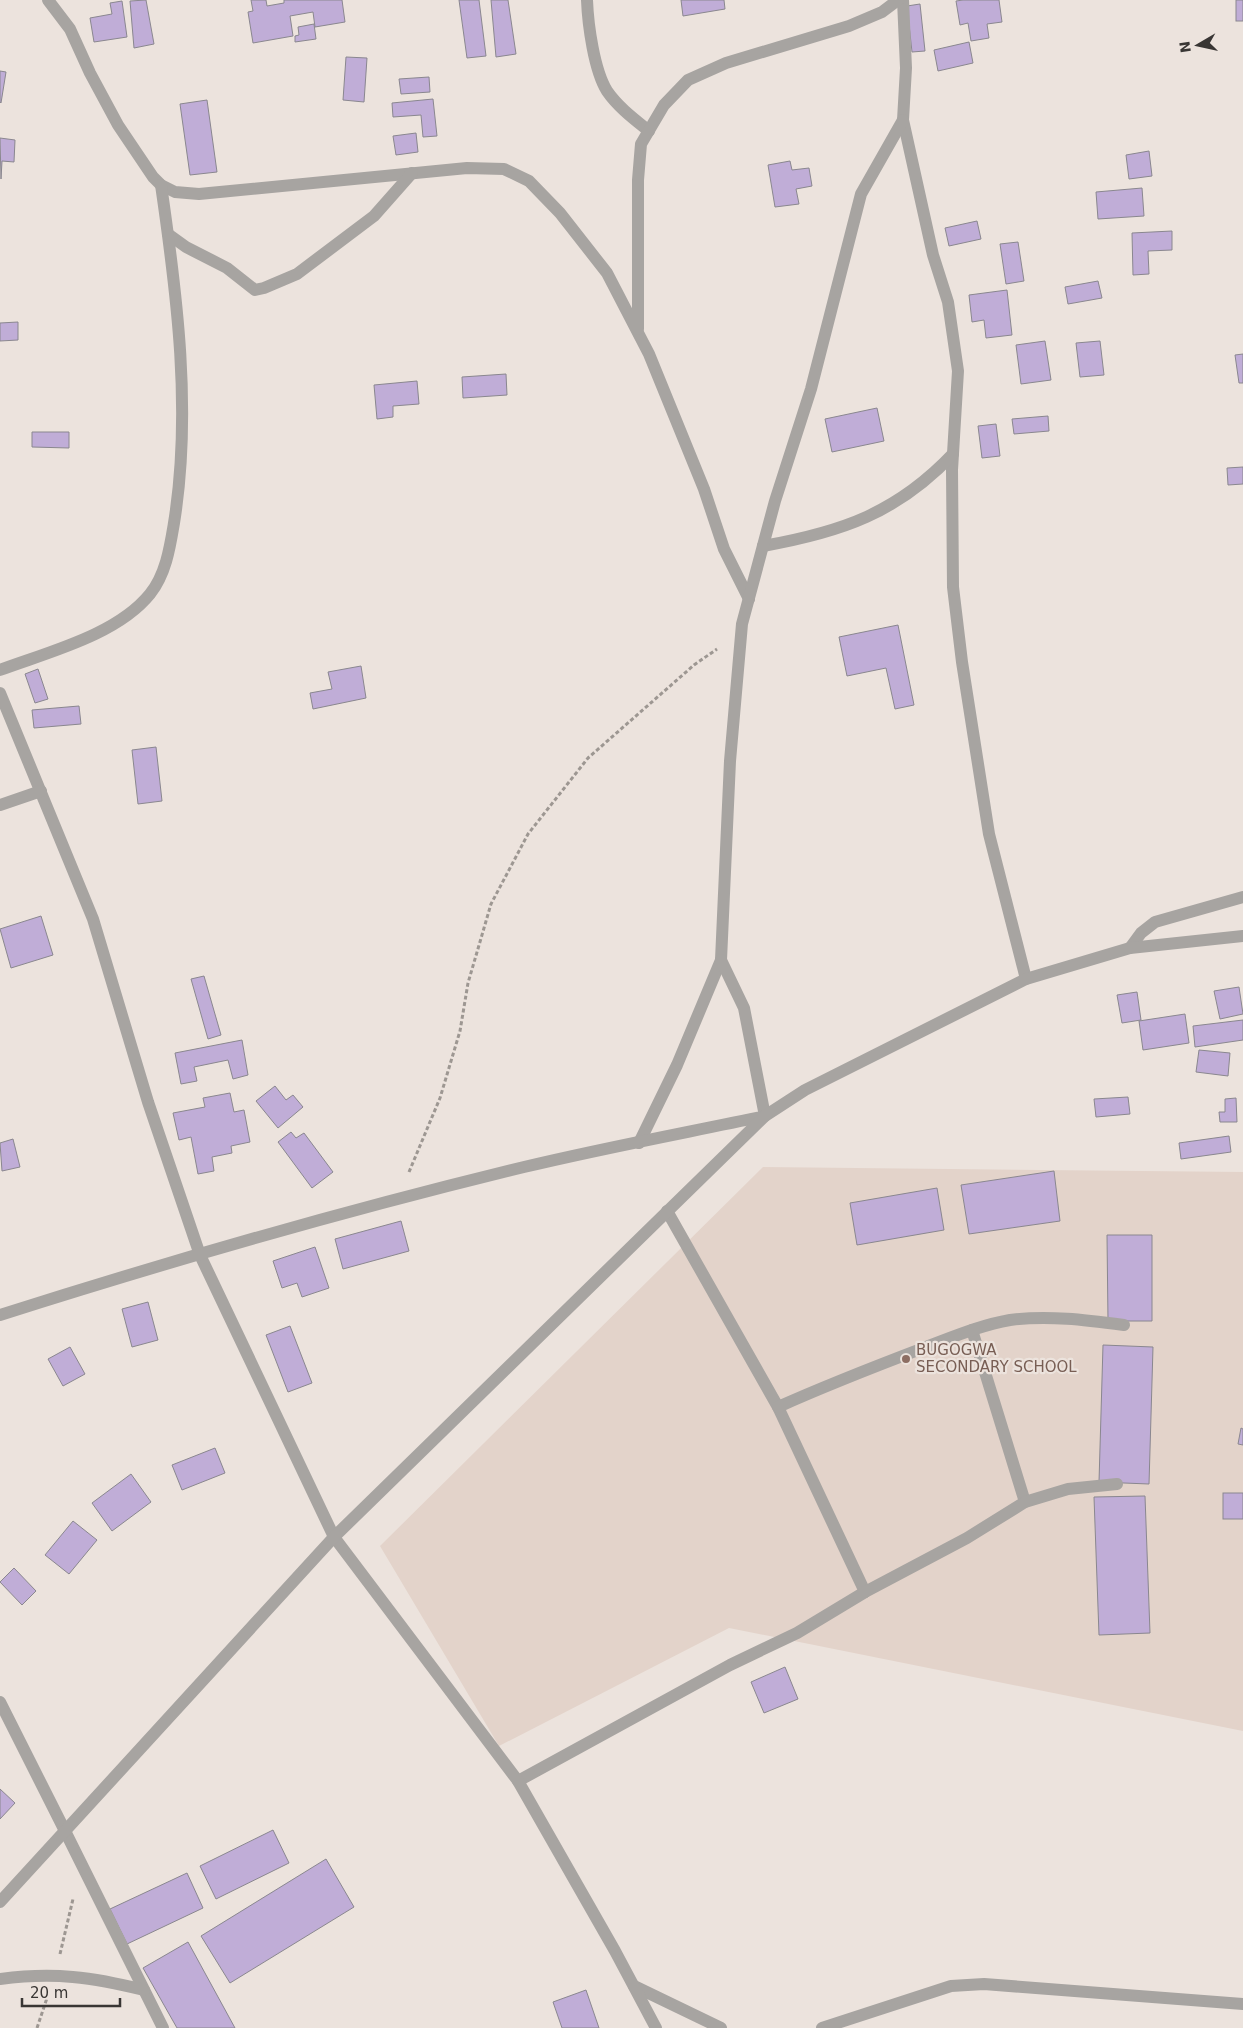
<svg xmlns="http://www.w3.org/2000/svg" width="1243" height="2028" font-family="'DejaVu Sans',sans-serif">
<style>
.built{fill:#e3d3ca}
.building{fill:#c0add7;stroke:#8a878f}
.lines{fill:none;stroke-linecap:round;stroke-linejoin:round}
.path{stroke:#9d9792;stroke-width:3;stroke-dasharray:4 2.5;stroke-linecap:butt}
.lane{stroke:#a7a4a1;stroke-width:12}
.street{stroke:#a7a4a1;stroke-width:12}
.education-dot{fill:#8d6e63;stroke:#ece3dd;stroke-width:2}
.labels{text-anchor:middle;dominant-baseline:central;stroke-width:4.5;stroke-linejoin:round;paint-order:stroke}
.education-label{font-size:15px;fill:#785e54;stroke:#ece3dd;text-anchor:start}
</style>
<rect width="100%" height="100%" fill="#ece3dd"/>
<path class="built" d="M763,1167L1243,1172V1731L729,1628L499,1746L380,1546Z"/>
<g class="building">
<path d="M146,0L154,44L134,48L130,1Z"/>
<path d="M251,0H266L267,6L284,3V0H342L345,22L315,27L313,12L290,16L293,36L253,43L248,12L253,11Z"/>
<path d="M459,0H479L486,56L467,58Z"/>
<path d="M491,0H508L516,54L496,57Z"/>
<path d="M681,0H724L725,9L683,16Z"/>
<path d="M963,0H999L1002,22L987,24L989,38L971,41L968,23L960,25L956,1Z"/>
<rect x="1236" y="0" width="7" height="21"/>
<path d="M122,1L127,37L94,42L90,18L112,14L110,3Z"/>
<path d="M920,4L925,51L912,52L907,6Z"/>
<path d="M314,24L316,39L295,42V36L299,35L298,27Z"/>
<path d="M969,42L973,63L938,71L934,50Z"/>
<path d="M346,57L367,58L364,102L343,100Z"/>
<path d="M0,71L6,72L1,103L0,102Z"/>
<path d="M429,77L430,92L401,94L399,79Z"/>
<path d="M433,99L437,136L423,137L421,115L393,117L392,103Z"/>
<path d="M207,100L217,172L190,175L180,104Z"/>
<path d="M416,133L418,152L396,155L393,136Z"/>
<path d="M0,138L15,140L14,162L2,161L1,179Z"/>
<path d="M1149,151L1152,176L1129,179L1126,155Z"/>
<path d="M790,161L792,170L809,168L812,186L796,189L799,204L775,207L768,165Z"/>
<path d="M1142,188L1144,216L1098,219L1096,192Z"/>
<path d="M977,221L981,239L949,246L945,228Z"/>
<path d="M1172,231V250L1148,251L1149,274L1133,275L1132,233Z"/>
<path d="M1018,242L1024,281L1006,284L1000,244Z"/>
<path d="M1098,281L1102,298L1068,304L1065,287Z"/>
<path d="M1007,290L1012,335L986,338L984,320L972,322L969,295Z"/>
<path d="M18,322V340L0,341V323Z"/>
<path d="M1045,341L1051,380L1021,384L1016,345Z"/>
<path d="M1100,341L1104,375L1080,377L1076,343Z"/>
<path d="M1243,354V383H1239L1235,355Z"/>
<path d="M506,374L507,395L463,398L462,377Z"/>
<path d="M417,381L419,404L393,406V417L377,419L374,385Z"/>
<path d="M877,408L884,441L832,452L825,419Z"/>
<path d="M1048,416L1049,431L1014,434L1012,419Z"/>
<path d="M996,424L1000,456L982,458L978,426Z"/>
<path d="M32,432H69V448L32,447Z"/>
<path d="M1243,467V484L1228,485L1227,468Z"/>
<path d="M898,625L914,705L895,709L886,668L847,676L839,637Z"/>
<path d="M361,666L366,698L313,709L310,693L332,689L328,672Z"/>
<path d="M38,669L48,699L35,703L25,674Z"/>
<path d="M79,706L81,724L34,728L32,710Z"/>
<path d="M156,747L162,801L138,804L132,750Z"/>
<path d="M41,916L53,955L11,968L0,929Z"/>
<path d="M204,976L221,1035L208,1039L191,979Z"/>
<path d="M1239,987L1243,1014L1220,1019L1214,991Z"/>
<path d="M1137,992L1141,1020L1122,1023L1117,995Z"/>
<path d="M1185,1014L1189,1043L1143,1050L1139,1021Z"/>
<path d="M1243,1020V1040L1195,1047L1193,1026Z"/>
<path d="M242,1040L248,1075L233,1079L228,1060L194,1067L197,1081L181,1084L175,1053Z"/>
<path d="M1199,1050L1230,1053L1228,1076L1196,1072Z"/>
<path d="M275,1086L286,1100L293,1095L303,1107L278,1128L256,1101Z"/>
<path d="M230,1093L234,1112L244,1110L250,1142L231,1146L232,1153L212,1157L214,1171L198,1174L191,1137L179,1140L173,1113L205,1107L203,1098Z"/>
<path d="M1128,1097L1130,1114L1096,1117L1094,1099Z"/>
<path d="M1236,1098L1237,1122H1220L1219,1112H1225V1099Z"/>
<path d="M291,1132L296,1138L304,1133L333,1172L312,1188L278,1142Z"/>
<path d="M1229,1136L1231,1152L1181,1159L1179,1143Z"/>
<path d="M13,1139L20,1167L2,1171L0,1143Z"/>
<path d="M1054,1171L1060,1221L969,1234L961,1185Z"/>
<path d="M937,1188L944,1230L857,1245L850,1203Z"/>
<path d="M401,1221L409,1251L343,1269L335,1239Z"/>
<path d="M1107,1235H1152V1321H1108Z"/>
<path d="M315,1247L329,1288L302,1297L297,1283L282,1288L273,1261Z"/>
<path d="M148,1302L158,1340L132,1347L122,1309Z"/>
<path d="M290,1326L312,1383L288,1392L266,1335Z"/>
<path d="M1103,1345L1153,1347L1149,1484L1099,1482Z"/>
<path d="M70,1347L85,1374L63,1386L48,1359Z"/>
<path d="M1241,1428L1243,1429V1445L1238,1444Z"/>
<path d="M215,1448L225,1473L182,1490L172,1465Z"/>
<path d="M131,1474L151,1502L112,1531L92,1503Z"/>
<rect x="1223" y="1493" width="20" height="26"/>
<path d="M1145,1496L1150,1633L1099,1635L1094,1497Z"/>
<path d="M73,1521L97,1540L69,1574L45,1555Z"/>
<path d="M14,1568L36,1591L22,1605L0,1582Z"/>
<path d="M785,1667L798,1699L764,1713L751,1682Z"/>
<path d="M0,1789L15,1803L0,1819Z"/>
<path d="M273,1830L289,1863L216,1899L200,1866Z"/>
<path d="M326,1859L354,1907L230,1983L201,1936Z"/>
<path d="M187,1873L203,1908L127,1944L110,1909Z"/>
<path d="M188,1942L235,2028H177L143,1968Z"/>
<path d="M586,1990L599,2028H562L553,2002Z"/>
</g>
<g class="lines">
<g class="path">
<path d="M409,1172L440,1098L460,1031L468,983L491,904L528,834L588,758L694,665L717,649"/>
<path d="M60,1954L73,1899"/>
<path d="M37,2028L47,1998"/>
</g>
<g class="lane">
<path d="M667,1211L778,1407L865,1592"/>
<path d="M972,1330L1025,1502"/>
<path d="M778,1407C827,1385 876,1366 926,1347C953,1337 981,1325 1010,1320C1048,1315 1086,1320 1124,1325"/>
<path d="M518,1781L730,1665L797,1633L865,1592L967,1538L1025,1502L1068,1489L1117,1484"/>
<path d="M65,1831L163,2028"/>
<path d="M0,1979C54,1972 92,1977 144,1990"/>
<path d="M634,1986L721,2028"/>
<path d="M822,2028L951,1986L984,1984L1243,2004"/>
</g>
<g class="street">
<path d="M48,0L70,29L90,73L118,125L153,177L161,185L175,192L199,194L467,168L504,169L529,181L560,213L607,273L649,354L704,489L724,549L749,599"/>
<path d="M587,0C588,25 594,70 607,91C618,107 634,119 649,131"/>
<path d="M903,0L906,68L903,120L933,255L948,302L958,371L952,470L953,587L962,662L989,834L1026,979"/>
<path d="M168,234L186,247L227,268L255,290L264,288L297,274L374,216L412,173"/>
<path d="M638,329V180L641,144L664,105L688,80L726,63L849,26L882,12L898,0"/>
<path d="M763,546C842,532 897,513 953,454"/>
<path d="M0,670C48,652 117,635 150,594C166,574 170,547 174,523C192,412 177,295 161,185"/>
<path d="M0,693L93,919L148,1102L200,1255L334,1537L518,1781L615,1951L656,2028"/>
<path d="M0,805L41,791"/>
<path d="M1130,948L1141,933L1155,922L1243,897"/>
<path d="M639,1143L677,1065L721,960L730,761L742,624L775,501L811,389L861,194L903,120"/>
<path d="M0,1315C173,1260 347,1210 524,1167C603,1148 684,1133 765,1116L744,1008L721,960"/>
<path d="M0,1702L65,1831"/>
<path d="M0,1902L334,1537L765,1116L805,1090L1026,979L1130,948L1243,936"/>
</g>
</g>
<circle class="education-dot" cx="906" cy="1359" r="5"/>
<g class="labels">
<g class="education-label">
<text x="916" y="1350">BUGOGWA<tspan x="916" dy="17">SECONDARY SCHOOL</tspan></text>
</g>
</g>
<g transform="translate(1198 45) rotate(261)" stroke="#ece3dd" stroke-width="4" paint-order="stroke">
<path d="M0-4L9 19L0 12L-9 19Z" fill="#393634"/>
<text y="-8" font-size="14" font-weight="bold" text-anchor="middle" fill="#393634">N</text>
</g>
<path d="M22 1998v8h98v-8" fill="none" stroke="#393634" stroke-width="2.5"/>
<text x="30" y="1998" font-size="15" fill="#393634" stroke="#ece3dd" stroke-width="4" paint-order="stroke">20 m</text>
</svg>
